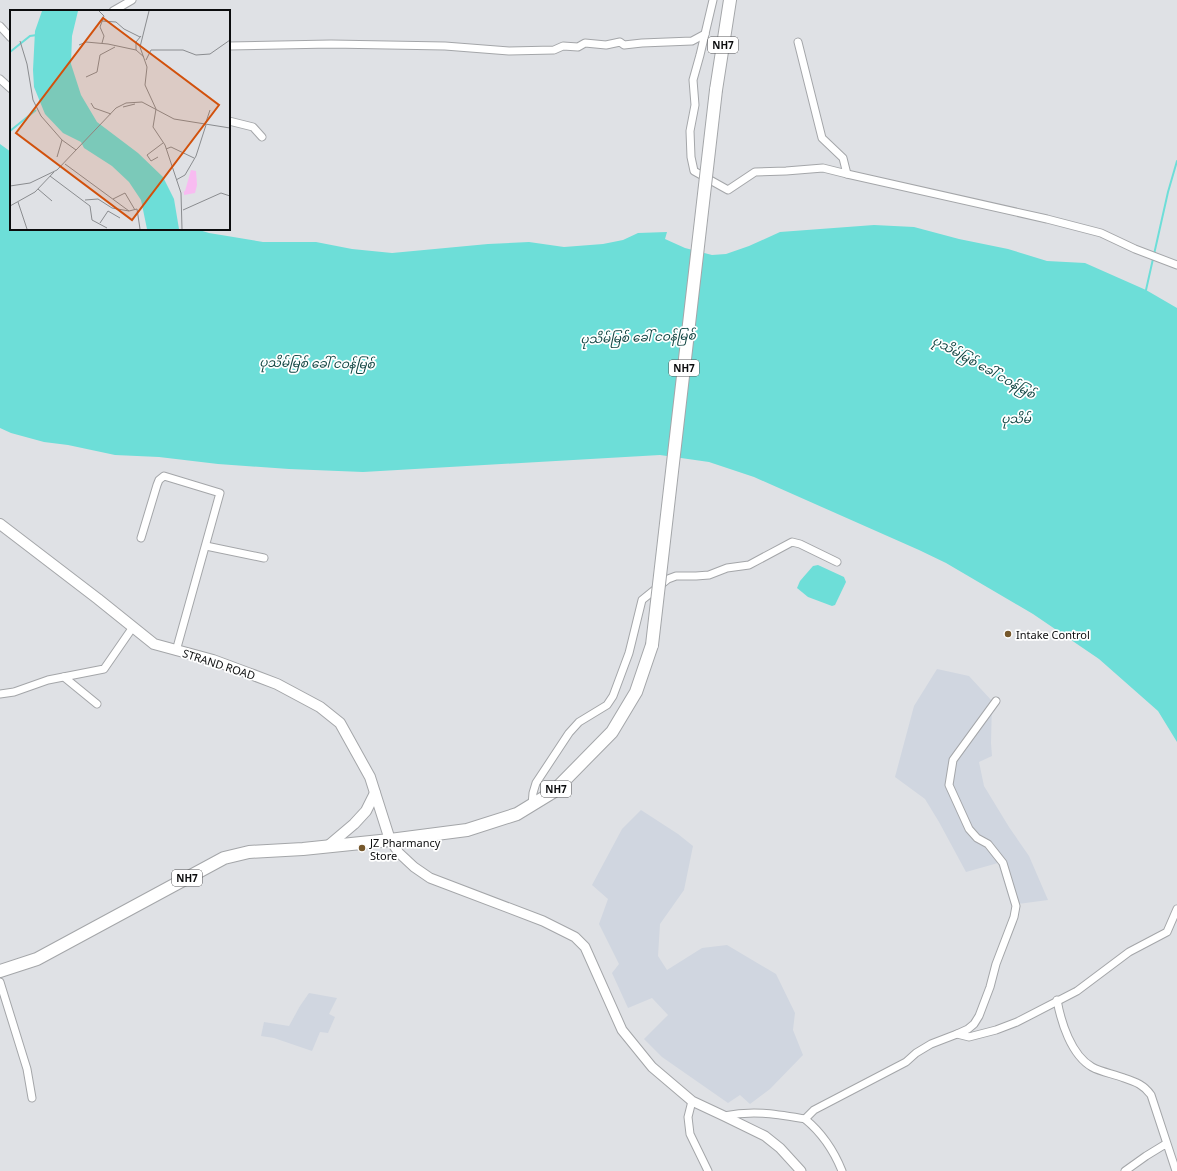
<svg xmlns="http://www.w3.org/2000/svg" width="1177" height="1171" font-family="'Noto Sans','Noto Sans Myanmar',sans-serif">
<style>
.built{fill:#d0d6e0}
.water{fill:#6dded8}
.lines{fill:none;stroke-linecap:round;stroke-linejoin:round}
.stream{stroke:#6dded8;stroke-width:2}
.minor-casing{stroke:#a4a6a9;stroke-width:9}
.tertiary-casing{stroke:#a4a6a9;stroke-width:11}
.secondary-casing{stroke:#a4a6a9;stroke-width:12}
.trunk-casing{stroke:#a4a6a9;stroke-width:14}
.minor{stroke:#fff;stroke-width:7}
.tertiary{stroke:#fff;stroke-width:9}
.secondary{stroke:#fff;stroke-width:10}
.trunk{stroke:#fff;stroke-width:12}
.trunk-bridge-casing{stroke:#a4a6a9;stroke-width:14;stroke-linecap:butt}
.trunk-bridge{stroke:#fff;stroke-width:12}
.poi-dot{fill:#76582c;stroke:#fff;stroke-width:1.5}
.labels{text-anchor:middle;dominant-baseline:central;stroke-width:3.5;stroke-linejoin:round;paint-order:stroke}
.shield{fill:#fff;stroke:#545556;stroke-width:1}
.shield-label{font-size:10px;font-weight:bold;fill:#0b0c0d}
.poi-label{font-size:11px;fill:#0b0c0d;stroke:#fff;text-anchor:start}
.street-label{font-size:11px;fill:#0b0c0d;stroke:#fff}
.water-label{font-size:12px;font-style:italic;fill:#134744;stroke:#fff}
.inset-river{fill:none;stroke:#6dded8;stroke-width:2}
.inset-road{fill:none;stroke:#8a8c8f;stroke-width:1}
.view{fill:#d2510c;fill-opacity:0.15;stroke:#d2510c;stroke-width:2}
.inset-edge{fill:none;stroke:#0b0c0d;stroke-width:2}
</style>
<rect width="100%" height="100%" fill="#dfe1e5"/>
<g class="built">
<path d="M937,669L969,676L992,701L991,743L992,756L979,762L984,786L1009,827L1029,856L1048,900L1011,905L998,863L966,872L939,822L925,799L895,777L914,706Z"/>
<path d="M641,810L678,834L693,846L684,890L660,924L658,956L667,970L702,948L727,945L776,974L795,1013L793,1030L803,1055L770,1089L750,1104L740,1095L728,1103L662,1057L644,1039L668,1015L652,998L628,1008L612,973L619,964L599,924L608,899L592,885L622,829Z"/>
<path d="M309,993L337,998L329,1014L335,1017L328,1033L320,1032L312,1051L274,1038L261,1036L264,1022L289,1026L300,1006Z"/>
</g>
<g class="water">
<path d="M0,144L11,152V229H196L209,233L263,242H316L352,249L392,253L488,244L529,242L564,247L603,244L623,240L638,233L667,232L665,239L685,248L712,255L726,254L749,246L780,232L874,225L914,227L959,239L1008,249L1047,261L1085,263L1146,290L1177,308V742L1158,711L1099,659L1033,614L946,563L919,550L754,477L709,462L660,455L363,472L289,469L218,464L159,457L115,455L68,445L44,442L11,433L0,428Z"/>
<path d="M818,565L844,577L846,582L835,605L832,606L808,597L797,588L800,581L813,566Z"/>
</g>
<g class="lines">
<path class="stream" d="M1146,290L1168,192L1177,161"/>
<g class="minor-casing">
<g id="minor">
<path d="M713,0L700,55L693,80L695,105L690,131L691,157L694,171L728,190L755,172L786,171L823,168L847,174L843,158L822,138L798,42"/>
<path d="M113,11L132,0"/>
<path d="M0,26L11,38"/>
<path d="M229,46L331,44L445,46L509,51L554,50L563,46L578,47L585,43L606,45L620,42L624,45L642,43L692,41L705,34"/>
<path d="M0,79L11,89"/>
<path d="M229,121L253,127L262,137"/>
<path d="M847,174L1047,219L1101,233L1135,249L1177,265"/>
<path d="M141,538L157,485L159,480L164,476L220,493L176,651"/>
<path d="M206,546L264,558"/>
<path d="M64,677L97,704"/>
<path d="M0,694L14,692L48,680L104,669L133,627"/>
<path d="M532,805L533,793L536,783L569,733L579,722L607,705L613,696L629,653L642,600L668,579L676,576H696L709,575L727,568L749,565L792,542L800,544L837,562"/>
<path d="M0,982L27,1069L32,1098"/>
<path d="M1057,1000C1061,1022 1071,1055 1092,1067C1101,1072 1114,1074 1124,1078C1136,1082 1144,1085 1151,1095L1176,1171"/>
<path d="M957,1034L968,1029L974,1024L979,1016L990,987L996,964L1014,917L1016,906L1003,863L988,844L977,838L969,829L949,785L953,760L996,701"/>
<path d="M692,1101L688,1117L690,1134L708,1171"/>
<path d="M724,1116C754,1110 775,1114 805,1119L814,1110L906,1062L916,1053L931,1044L957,1034L969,1037L996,1030L1017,1022L1077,991L1129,952L1167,932L1177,909"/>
<path d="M805,1119C822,1133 834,1151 842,1171"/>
<path d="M1125,1171L1146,1156L1164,1145L1167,1146"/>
</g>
</g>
<g class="tertiary-casing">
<path id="tertiary" d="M390,840L399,853L414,867L430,878L543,921L575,937L585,947L622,1030L652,1067L692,1101L724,1116L765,1136L780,1148L801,1171"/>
</g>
<g class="secondary-casing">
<g id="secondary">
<path d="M0,524L98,599L154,644L213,660L248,673L277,684L320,707L340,723L370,777L390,840"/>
<path d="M328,846L354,824L366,811L375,793"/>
</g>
</g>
<g class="trunk-casing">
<g id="trunk">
<path d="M716,90L730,0"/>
<path d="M0,971L37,959L224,858L249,852L303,849L390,840L467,830L517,814L553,792L612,732L636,692L652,645"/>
</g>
</g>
<use href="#minor" class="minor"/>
<use href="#tertiary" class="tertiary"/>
<use href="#secondary" class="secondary"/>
<use href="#trunk" class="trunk"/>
<g class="trunk-bridge-casing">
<path id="trunk-bridge" d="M652,645L716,90"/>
</g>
<use href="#trunk-bridge" class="trunk-bridge"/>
</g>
<g class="poi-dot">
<circle cx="1008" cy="634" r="4"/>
<circle cx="362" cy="848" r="4"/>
</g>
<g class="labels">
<g class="shield">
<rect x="708" y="37" width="30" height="16" rx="3"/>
<rect x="669" y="360" width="30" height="16" rx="3"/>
<rect x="541" y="781" width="30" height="16" rx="3"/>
<rect x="172" y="870" width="30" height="16" rx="3"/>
</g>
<g class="shield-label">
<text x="723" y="45">NH7</text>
<text x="684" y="368">NH7</text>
<text x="556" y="789">NH7</text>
<text x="187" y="878">NH7</text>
</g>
<g class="poi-label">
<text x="1016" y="634">Intake Control</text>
<text x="370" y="842">JZ Pharmancy<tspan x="370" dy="13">Store</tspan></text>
</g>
<g class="street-label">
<text transform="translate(219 664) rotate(18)">STRAND ROAD</text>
</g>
<g class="water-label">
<text transform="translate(638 337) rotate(-2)">ပုသိမ်မြစ် ခေါ် ငဝန်မြစ်</text>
<text transform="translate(317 363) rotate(1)">ပုသိမ်မြစ် ခေါ် ငဝန်မြစ်</text>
<text transform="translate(984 367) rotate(29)">ပုသိမ်မြစ် ခေါ် ငဝန်မြစ်</text>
<text x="1016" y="418">ပုသိမ်</text>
</g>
</g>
<g transform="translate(10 10)">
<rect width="220" height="220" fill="#dfe1e5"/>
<path d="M181,160L186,161L187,175L185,183L174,185V182L171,183L175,181Z" fill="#f8bbf1"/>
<path d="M32,1H68L62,26L61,54L71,85L87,112L128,143L153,167L164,189L169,219H137L131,190L119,172L102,156L74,138L71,132L53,123L35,104L24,77L23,60L25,21Z" fill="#6dded8"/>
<path class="inset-river" d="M0,42L20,26L27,25M0,121L26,100"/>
<path class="inset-road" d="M89,1L94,6L90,17L94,26L92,33M139,1L130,37L137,57L135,75L146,99M92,11L106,12L114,19L130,27M10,31L17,54L23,90L31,106L52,130M69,35L76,32L98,34L126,40L134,47M126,40V32L131,26M136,50L141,40H173L186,45L200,44L220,30M76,67L87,62L90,45L105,37M81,93L84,98L101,104M113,97L125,94M146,99L143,117L155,135L171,183L172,219M195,115L200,100M156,139L161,137L184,148M47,147L52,130L66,140M148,147L141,151L137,145L153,133M55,154L119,201L127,199L130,219M40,166L80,196L82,210L97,218M166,170L175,165L186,146L196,115M0,176L20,173L47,160L106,98L116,93L132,92L164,109L220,118M28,179L42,191M103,189L115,183L125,200M75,190L88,189L102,198L119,201M8,192L17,219M0,196L25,182L44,162M173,200L211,183L220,186M90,213L98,201L110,208"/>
<path class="view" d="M93,8L209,95L122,210L6,123Z"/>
<rect width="220" height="220" class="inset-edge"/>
</g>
</svg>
